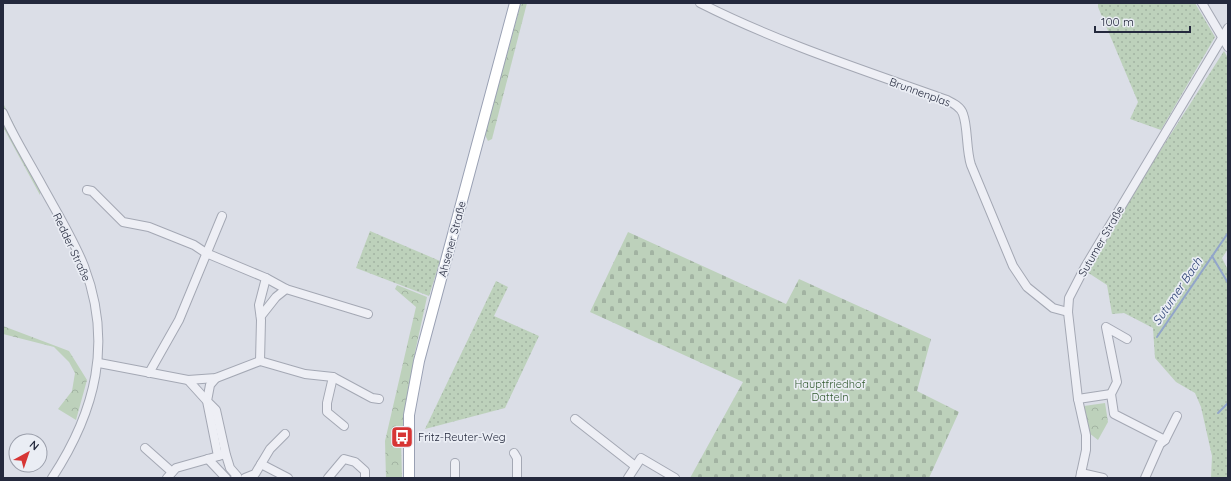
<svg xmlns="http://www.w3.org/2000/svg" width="1231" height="481" font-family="Quicksand,sans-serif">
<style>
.grass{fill:url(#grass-dots)}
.forest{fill:url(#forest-crowns)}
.cemetery{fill:url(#cemetery-stones)}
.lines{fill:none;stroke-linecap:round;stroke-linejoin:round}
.stream{stroke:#92a5ca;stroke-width:2}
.minor-casing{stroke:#a4a8b4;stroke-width:10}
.major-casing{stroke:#99a0b3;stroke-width:12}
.minor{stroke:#eeeff5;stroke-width:8}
.major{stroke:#fff;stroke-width:10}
.labels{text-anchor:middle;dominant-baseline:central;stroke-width:3.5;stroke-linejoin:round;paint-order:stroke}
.street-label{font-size:11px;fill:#24293d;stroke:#eaedf4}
.park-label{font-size:11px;fill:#325a30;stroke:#eaedf4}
.poi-label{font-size:11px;fill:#24293d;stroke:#eaedf4;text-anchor:start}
.water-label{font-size:12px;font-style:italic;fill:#2c4174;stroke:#eaedf4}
</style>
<defs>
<pattern id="grass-dots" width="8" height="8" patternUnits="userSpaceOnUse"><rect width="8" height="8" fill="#bdd1bb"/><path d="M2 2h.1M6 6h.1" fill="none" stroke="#a2b3a2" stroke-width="1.8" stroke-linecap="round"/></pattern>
<pattern id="forest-crowns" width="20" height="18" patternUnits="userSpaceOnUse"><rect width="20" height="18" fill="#bdd1bb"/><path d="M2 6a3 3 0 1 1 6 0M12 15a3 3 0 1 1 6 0" fill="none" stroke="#a2b3a2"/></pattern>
<pattern id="cemetery-stones" width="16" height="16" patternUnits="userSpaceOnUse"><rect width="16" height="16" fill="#bdd1bb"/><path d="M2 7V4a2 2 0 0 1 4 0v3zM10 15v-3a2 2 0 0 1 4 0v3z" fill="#a2b3a2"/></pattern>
</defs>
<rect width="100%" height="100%" fill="#dbdee7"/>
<g class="grass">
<path d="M1098,3H1195L1215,37L1161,130L1130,119L1138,102L1098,7Z"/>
<path d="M1224,51L1228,58V249L1222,258L1228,270V478H1211L1212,456L1201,407L1195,393L1176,382L1155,358L1153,328L1124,313L1112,314L1107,285L1087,272L1117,218Z"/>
<path d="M370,231L440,261L429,296L356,268Z"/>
<path d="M496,281L508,287L494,316L539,336L505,408L425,429Z"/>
</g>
<g class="forest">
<path d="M521,3H527L492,139L488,141L485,135Z"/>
<path d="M3,103L17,131L12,137L31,159L42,177L40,195L3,127Z"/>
<path d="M397,285L427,297L414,357L401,440L402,478H386L385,441L416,307L395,289Z"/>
<path d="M3,326L69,351L87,380L76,420L58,409L72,391L75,373L69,362L54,347L3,334Z"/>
<path d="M1105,403L1108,422L1098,440L1089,433L1084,406Z"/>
</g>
<path class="cemetery" d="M628,232L786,304L799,279L931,339L917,391L959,412L929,478H690L743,382L590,312Z"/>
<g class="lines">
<g class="stream">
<path d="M1212,256L1228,283"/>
<path d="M1157,337L1228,233"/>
<path d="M1218,413L1228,403"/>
</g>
<g class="minor-casing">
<g id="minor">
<path d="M700,3C779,43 863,70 947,100C953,103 961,107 963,114C968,127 966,150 971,165L1013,266L1027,287L1053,308L1068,312"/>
<path d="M1202,3L1228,47"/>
<path d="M3,113C13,136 27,158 39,180C54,208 72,236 84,266C113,342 96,411 52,478"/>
<path d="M87,190L92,191L123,222L149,227L194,245L206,253L266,278L286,289L368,314"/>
<path d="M261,316L276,297L286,289"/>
<path d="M1127,339L1106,327L1117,382L1111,394L1114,414L1165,440L1160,444L1145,478"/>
<path d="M260,361L261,320L259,305L266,278"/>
<path d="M99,363L188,380L207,401L218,456"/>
<path d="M149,373L179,320L222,216"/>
<path d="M333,377L327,403V412L344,426"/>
<path d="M216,378L210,385L207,401L216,410L226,455L230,468L237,476L235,478"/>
<path d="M188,380L216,378L260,361L305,374L333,377L372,398L379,399"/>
<path d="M1078,399L1111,394"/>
<path d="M575,419L635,466"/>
<path d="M1165,440L1177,416"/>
<path d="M145,448L172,472"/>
<path d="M514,453L517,458V478"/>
<path d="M208,459L226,478"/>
<path d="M261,464L288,478"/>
<path d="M1081,473L1103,478"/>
<path d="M167,478L176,468L222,455"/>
<path d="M245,478L255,474L270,449L285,434"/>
<path d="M328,478L344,459L355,462L365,471V478"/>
<path d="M455,478V463"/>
<path d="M628,478L641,458L675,478"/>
<path d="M1080,478L1086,450V435L1078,399L1068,312L1069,298L1085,267L1228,28"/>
</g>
</g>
<g class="major-casing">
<path id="major" d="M409,478V415L419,361L515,3"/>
</g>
<use href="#minor" class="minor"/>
<use href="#major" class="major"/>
</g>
<defs>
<g id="bus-square" transform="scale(1.15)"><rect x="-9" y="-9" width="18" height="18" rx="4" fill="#d73534" stroke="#eaedf4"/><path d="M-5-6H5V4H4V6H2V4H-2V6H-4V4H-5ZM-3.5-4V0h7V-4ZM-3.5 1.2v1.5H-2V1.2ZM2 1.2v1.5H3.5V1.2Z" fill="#fff"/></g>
</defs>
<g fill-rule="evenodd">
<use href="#bus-square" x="402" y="437"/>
</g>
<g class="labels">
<g class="street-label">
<text transform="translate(920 92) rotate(20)">Brunnenplas</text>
<text transform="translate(452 239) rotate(-75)">Ahsener Straße</text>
<text transform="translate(1101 241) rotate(-60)">Sutumer Straße</text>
<text transform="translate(72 247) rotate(65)">Redder Straße</text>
</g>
<g class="park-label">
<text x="830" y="384">Hauptfriedhof<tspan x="830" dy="13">Datteln</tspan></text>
</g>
<g class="poi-label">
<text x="418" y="437">Fritz-Reuter-Weg</text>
</g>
<g class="water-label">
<text transform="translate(1177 291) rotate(-56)">Sutumer Bach</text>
</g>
</g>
<rect width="1231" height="481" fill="none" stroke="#24293d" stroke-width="8"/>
<g transform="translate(28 453) rotate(40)"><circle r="19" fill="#eaedf4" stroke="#9b9fab"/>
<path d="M0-3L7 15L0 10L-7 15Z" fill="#d73534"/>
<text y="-6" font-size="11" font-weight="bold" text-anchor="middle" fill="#24293d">N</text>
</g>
<path d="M1095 26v6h95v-6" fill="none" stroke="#24293d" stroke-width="2"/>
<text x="1101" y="26" font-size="12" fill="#24293d" stroke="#eaedf4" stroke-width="3" paint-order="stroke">100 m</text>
</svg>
